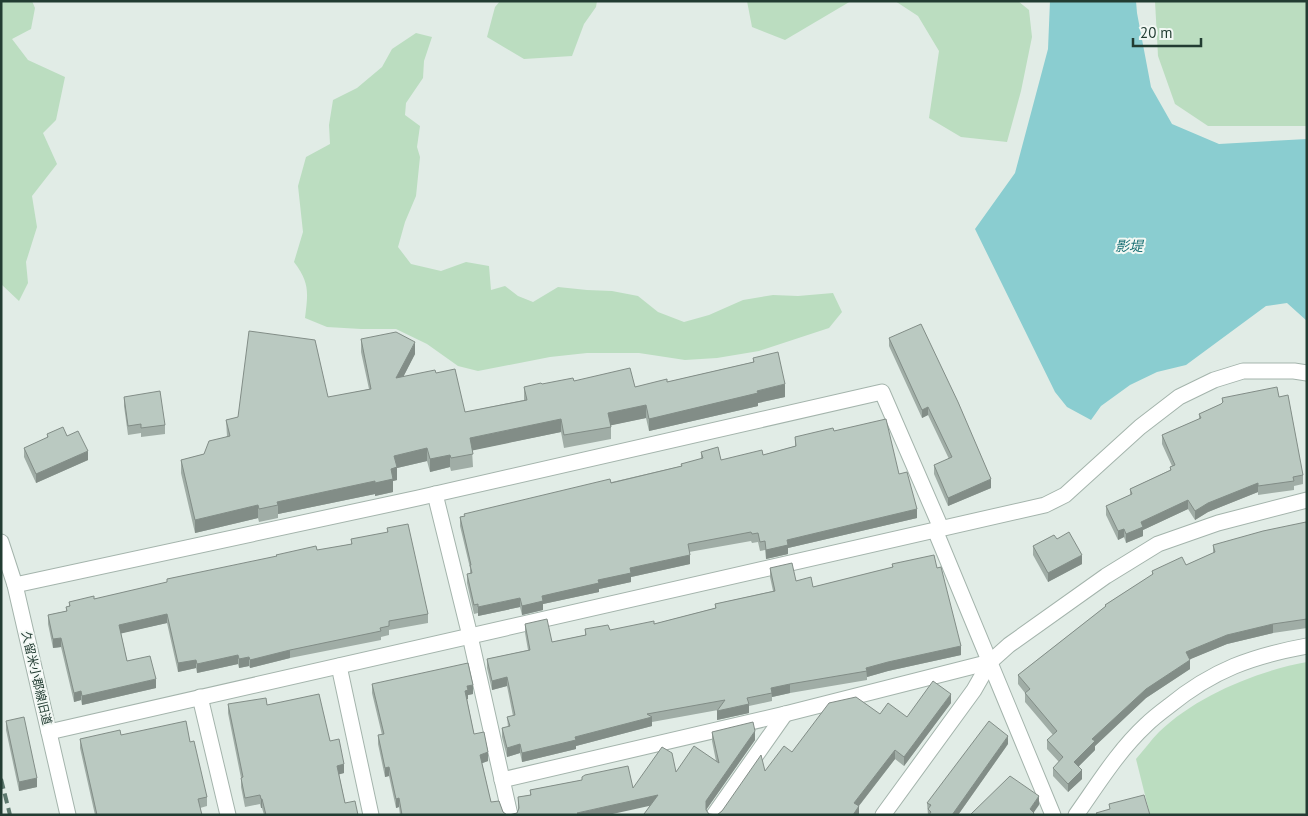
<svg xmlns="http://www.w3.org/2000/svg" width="1308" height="816" font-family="'PT Sans','Noto Sans JP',sans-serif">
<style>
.green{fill:#bbddc0}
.water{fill:#8acdd0}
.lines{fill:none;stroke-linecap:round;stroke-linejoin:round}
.minor-casing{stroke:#a4b4ac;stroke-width:17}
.minor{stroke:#fff;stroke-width:15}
.rail{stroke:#5c786d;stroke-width:4;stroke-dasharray:10 5;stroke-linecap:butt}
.wall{fill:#a0ada6}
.shaded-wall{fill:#828d87}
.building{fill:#bac9c1;stroke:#828d87}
.labels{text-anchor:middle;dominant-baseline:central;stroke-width:4;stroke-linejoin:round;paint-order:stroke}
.street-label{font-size:12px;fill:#223c32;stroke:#f2f8f4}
.water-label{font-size:14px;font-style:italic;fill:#1d7377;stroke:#f2f8f4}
</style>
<rect width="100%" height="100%" fill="#e1ece6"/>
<g class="green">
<path d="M1,1H32L35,8L31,29L12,39L28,60L65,77L56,120L43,133L57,164L32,196L37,227L26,262L28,283L19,301L1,284Z"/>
<path d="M500,1H597L596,7L584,24L572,56L524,59L487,37L495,7Z"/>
<path d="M747,1H851L785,40L752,27Z"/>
<path d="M895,1H1018L1029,10L1032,37L1021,91L1007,142L961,137L929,118L939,51L918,16Z"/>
<path d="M1155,1H1307V126H1208L1175,104L1158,56Z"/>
<path d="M416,33L432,37L424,61L423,78L406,103L405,115L420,126L417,147L420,157L416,196L405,222L398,247L411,264L441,271L466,262L489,266L491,290L505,286L518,296L533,302L558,287L587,290L612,291L638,296L658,312L684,322L709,315L743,300L773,295L798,296L833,293L842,312L829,328L759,351L717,358L685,360L639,353H587L550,357L478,371L458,366L427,344L396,329H361L327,327L305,318C308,293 310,283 294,262L303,232L298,186L306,157L330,144L329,125L333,100L357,88L382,67L392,49Z"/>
<path d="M1307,662V815H1150L1136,759C1144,750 1151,740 1159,732C1196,696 1257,671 1307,662Z"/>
</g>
<path class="water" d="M1050,1H1136L1137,13L1151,87L1172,124L1219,144L1307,139V321L1287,303L1266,306L1186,365L1157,372L1130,385L1101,406L1091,420L1067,407L1055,392L975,229L1015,173L1048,49Z"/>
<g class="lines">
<g class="minor-casing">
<g id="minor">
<path d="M435,494L470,636L510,815"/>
<path d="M935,530L1053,815"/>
<path d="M1,542L15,585L68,815"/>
<path d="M15,585L418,498L882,392L941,528"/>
<path d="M339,666L371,815"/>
<path d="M200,697L228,815"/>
<path d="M49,732L1045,505L1065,495L1140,427L1179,397L1214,380L1243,371H1294L1307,373"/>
<path d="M502,780L785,714L990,662"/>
<path d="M714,815L785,714"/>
<path d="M883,815L974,690L990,662L1009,645L1106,576L1158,544L1218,523L1307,500"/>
<path d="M1076,815C1098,784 1118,751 1146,725C1153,718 1161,712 1169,706C1213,670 1252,656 1307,646"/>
</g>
</g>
<use href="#minor" class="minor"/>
<path class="rail" d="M1,779L10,815"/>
</g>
<g class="wall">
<path d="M889,338L991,488L948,506L934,474V465L949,459L928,415L922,418L889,346Z"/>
<path d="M361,339L415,354L403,377L436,373L465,412L524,400V387L574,381L635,387L667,382L753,362V358L785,397L758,403V406L649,431L646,418L611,425V439L564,448L561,432L472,450L473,467L451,471L450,467L430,472L427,461L397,468V480L393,481V492L375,496V494L278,514V518L259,522L258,518L195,533L181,473V460L204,454L227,436L226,420L369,389L361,352Z"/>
<path d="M124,397L165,425V434L141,437V433L128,435L124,406Z"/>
<path d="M1279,397L1303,475V484L1294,486V490L1258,495V492L1208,512L1195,520L1188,509L1143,530V536L1126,543L1124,537L1118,540L1106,515V506L1130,495V489L1170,470V467L1172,466L1162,444V435L1199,419V414L1221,404L1222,403V398Z"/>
<path d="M834,431L899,474L917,518L788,548V554L766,559L765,550L760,551L758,542L752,543L751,541L689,552L690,564L631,577V582L599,589V592L543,604V610L522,615L520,607L478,616V613L474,614L467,583V574H470V568L460,526V517L681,466V464L701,459V452L721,460L763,455L795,446V437Z"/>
<path d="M47,434L88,460L36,483L24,457V448L47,438Z"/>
<path d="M1307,526V628L1273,633L1227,644L1190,659V669L1146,698L1095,746V750L1079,766L1082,779L1068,792L1053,776V768L1059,762L1047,749V740L1053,735L1025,702V693L1018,684V675L1105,607V605L1152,575V571L1186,565L1213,553V545Z"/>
<path d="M387,528L428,614V623L389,630V635L381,637V640L290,658L250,668L249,666L239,668L238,664L197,673L196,668L178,672L167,623L121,633L127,661L156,688L82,705L81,700L74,702L61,647L53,648L48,624V615L66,611V607L69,606V602L94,599L167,583V579L351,544V539L387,533Z"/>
<path d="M1057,539L1082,564L1048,582L1033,555V546Z"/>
<path d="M892,564L937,568L961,655L888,671L867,677V680L790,693L772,697V701L749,706V713L717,720L718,710L652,722V726L576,746V749L522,762L520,753L507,757L502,737V728L508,727L507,717L513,716L507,686L492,690L487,668V659L528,650L525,633V624L552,642L585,635V629L610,630L654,624L715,608V604L773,591L770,577V568L796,581L813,587L892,568Z"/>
<path d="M372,684L473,694L468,695V699H467L474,734L488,761L482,763L491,802L507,815H400L399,807L396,808L389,776L385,777L378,744V735H382L372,693Z"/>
<path d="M951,703L904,766L895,759L859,806V815H644L650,805L517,813L518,810V797L530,795V790L582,780V777L633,788L676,772L716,761L712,741V732L755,740L706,810L709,814L717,815L765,771L792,752L880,714L907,717Z"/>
<path d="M228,704L267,705L330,741L344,773L339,774L345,803L358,815H264L262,808H261L260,804L245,807L241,787V778L228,713Z"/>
<path d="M6,721L37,787L19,791L6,730Z"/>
<path d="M121,735L190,742L207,797V806L200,808L202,815H95L80,748V739Z"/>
<path d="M1008,744L958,815H928L927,803Z"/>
</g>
<g class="shaded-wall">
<path d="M415,342V354L396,391V378Z"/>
<path d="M785,384V397L758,403V406L649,431V419Z"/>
<path d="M646,405V418L608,426V413Z"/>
<path d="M928,407V415L922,418V410Z"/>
<path d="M561,419V432L470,451V438Z"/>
<path d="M427,448V461L397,468V480L393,481V492L375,496V483L391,469L394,456Z"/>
<path d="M88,451V460L36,483V474Z"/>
<path d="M450,455V467L430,472V459Z"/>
<path d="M991,479V488L948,506V498Z"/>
<path d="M375,481V494L278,514V505L277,502Z"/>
<path d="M1258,483V492L1208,512L1195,520V511L1208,503Z"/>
<path d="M1188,500V509L1143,530V536L1126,543V534L1141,522Z"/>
<path d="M258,505V518L195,533V520Z"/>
<path d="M917,509V518L788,548V554L766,559V550L787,540Z"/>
<path d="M1124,529V537L1118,540V531Z"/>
<path d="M690,555V564L631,577V582L599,589V592L543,604V610L522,615V606L542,596L598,580L630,568Z"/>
<path d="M1082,555V564L1048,582V573Z"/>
<path d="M520,598V607L478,616V607Z"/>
<path d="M167,614V623L119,634V625Z"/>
<path d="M1273,624V633L1227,644L1186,661V652L1227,635Z"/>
<path d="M61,638V647L53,648V639Z"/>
<path d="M961,646V655L888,671L867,677L866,668L888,662Z"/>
<path d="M290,650V658L250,668V660Z"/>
<path d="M238,655V664L197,673V664Z"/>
<path d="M249,657V666L239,668V659Z"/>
<path d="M196,660V668L178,672V663Z"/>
<path d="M1190,660V669L1146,698L1095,746V750L1074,771V762L1092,739L1146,689Z"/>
<path d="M507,677V686L492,690V681Z"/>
<path d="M156,679V688L82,705V696Z"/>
<path d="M790,684V693L772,697L771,688Z"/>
<path d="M473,685V694L468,695V699L465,700V691L467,686Z"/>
<path d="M81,691V700L74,702V693Z"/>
<path d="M951,694V703L904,766V757Z"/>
<path d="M749,704V713L717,720V711Z"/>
<path d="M652,717V726L576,746V749L522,762V753L575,737Z"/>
<path d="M755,731V740L706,810V801Z"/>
<path d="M1008,736V744L958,815H952Z"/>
<path d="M520,744V753L507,757V748Z"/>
<path d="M895,750V759L854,812V803Z"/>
<path d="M488,752V761L480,764V755Z"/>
<path d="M344,764V773L337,775V766Z"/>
<path d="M389,767V776L385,777V768Z"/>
<path d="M1082,770V779L1068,792V784Z"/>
<path d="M37,778V787L19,791V782Z"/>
<path d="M658,795V804L608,815H577V813Z"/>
<path d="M1039,796V805L1032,815L1030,809Z"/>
<path d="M399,798V807L396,808V799Z"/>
<rect x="261" y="799" width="1" height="9"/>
<path d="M859,806V815H853Z"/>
</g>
<g class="building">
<path d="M921,324L958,402L991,479L948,498L934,465L952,457L928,407L922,410L889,338Z"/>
<path d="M249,331L315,340L328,397L371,389L361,339L396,332L415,342L396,378L435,370L436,373L455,369L465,412L527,400L524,387L541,383L542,384L573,378L574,381L630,368L635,387L667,379V382L754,362L753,358L778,352L785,384L757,391L758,393L649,419L646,405L608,413L611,427L564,435L561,419L470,438L473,454L451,458L450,455L430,459L427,448L394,456L397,467L391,469L393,479L375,483V481L277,502L278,505L259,509L258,505L195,520L181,460L204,454L209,441L230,436L226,420L238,417Z"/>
<path d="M1277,387L1279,397L1288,395L1303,475L1293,477L1294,481L1258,486V483L1208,503L1195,511L1188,500L1141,522L1143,527L1126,534L1124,529L1118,531L1106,506L1132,494L1130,489L1171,470L1170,467L1175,465L1162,435L1201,418L1199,414L1221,404L1223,402L1222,398Z"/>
<path d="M160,391L165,425L141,428V424L128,426L124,397Z"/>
<path d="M886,419L899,474L907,472L917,509L787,540L788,545L766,550L765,541L760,542L758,533L752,534L751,532L688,544L690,555L630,568L631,573L598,580L599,583L542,596L543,601L522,606L520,598L478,607V604L474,605L467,574L472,573L470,565H471L460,517L465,516L464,514L610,479L611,483L682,466L681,464L703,458L701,452L718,447L721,460L762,450L763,455L796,446L795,437L833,428L834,431Z"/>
<path d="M63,427L67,436L78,431L88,451L36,474L24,448L48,437L47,434Z"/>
<path d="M1306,522L1307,526V619L1273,624L1227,635L1186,652L1190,660L1146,689L1092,739L1095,741L1074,762L1082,770L1068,784L1053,768L1063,757L1047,740L1057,731L1025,693L1030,689L1018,675L1106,606L1105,605L1153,574L1152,571L1182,557L1186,565L1215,552L1213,545L1263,531Z"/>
<path d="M408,524L428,614L389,621V626L380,628L381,631L290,650L250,660L249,657L239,659L238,655L197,664L196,660L178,663L167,614L119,625L127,661L150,656L156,679L82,696L81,691L74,693L61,638L53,639L48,615L67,611L66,607L70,606L69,602L94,596V599L167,582V579L277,556L276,555L316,546L317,550L352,544L351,539L388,532L387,528Z"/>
<path d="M1069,532L1082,555L1048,573L1033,546L1054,535L1057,539Z"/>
<path d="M934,555L937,568L941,567L961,646L888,662L866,668L867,671L790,684L771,688L772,693L747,698L749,704L717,711L725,700L647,714L652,717L575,737L576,740L522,753L520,744L507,748L502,728L510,726L507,717L515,715L507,677L492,681L487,659L530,650L525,624L547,619L552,642L586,635L585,629L608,625L610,630L654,621V624L716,608L715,604L775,591L770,568L792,563L796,581L811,577L813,587L893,567L892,564Z"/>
<path d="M468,663L473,685L467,686L468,690L465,691L474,734L484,732L488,752L480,755L491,802L499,801L503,812L507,815H402L399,798L396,799L389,767L385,768L378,735L384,734L372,684Z"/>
<path d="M933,681L951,694L904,757L895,750L854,803L859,806L853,815H685L684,814L683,815H645L644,814L658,795L577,813L580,815H509L517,813L519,808L518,797L531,795L530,790L582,780V777L585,775L628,766L633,788L662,747L672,753L676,772L694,746L719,763L712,732L753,722L755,731L706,801V810L709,814L717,815L722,811L761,755L765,771L784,746L792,752L829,703L856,697L880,714L888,703L907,717Z"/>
<path d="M319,694L330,741L339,739L344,764L337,766L345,803L355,801L358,815H266L262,799H261L260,795L245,798L241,778L243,777L228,704L266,698L267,705Z"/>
<path d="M24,717L37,778L19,782L6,721Z"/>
<path d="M186,721L190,742L194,741L207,797L198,799L202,815H97L80,739L120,730L121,735Z"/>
<path d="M989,721L1008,736L952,815H929L931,812L928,809L931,805L927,803Z"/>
<path d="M1010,776L1039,796L1030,809L1034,813L1033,815H970Z"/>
<path d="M1144,795L1150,815H1098L1096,813L1110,809L1109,804Z"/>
</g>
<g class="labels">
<g class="street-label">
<text transform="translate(37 678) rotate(77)">久留米小郡線旧道</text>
</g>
<g class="water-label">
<text x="1129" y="246">影堤</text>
</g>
</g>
<rect width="1308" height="816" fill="none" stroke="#223c32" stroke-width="5"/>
<path d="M1133 38v8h68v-8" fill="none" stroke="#223c32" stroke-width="2.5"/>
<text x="1140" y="38" font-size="15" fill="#223c32" stroke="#f2f8f4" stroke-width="4" paint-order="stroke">20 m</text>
</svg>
